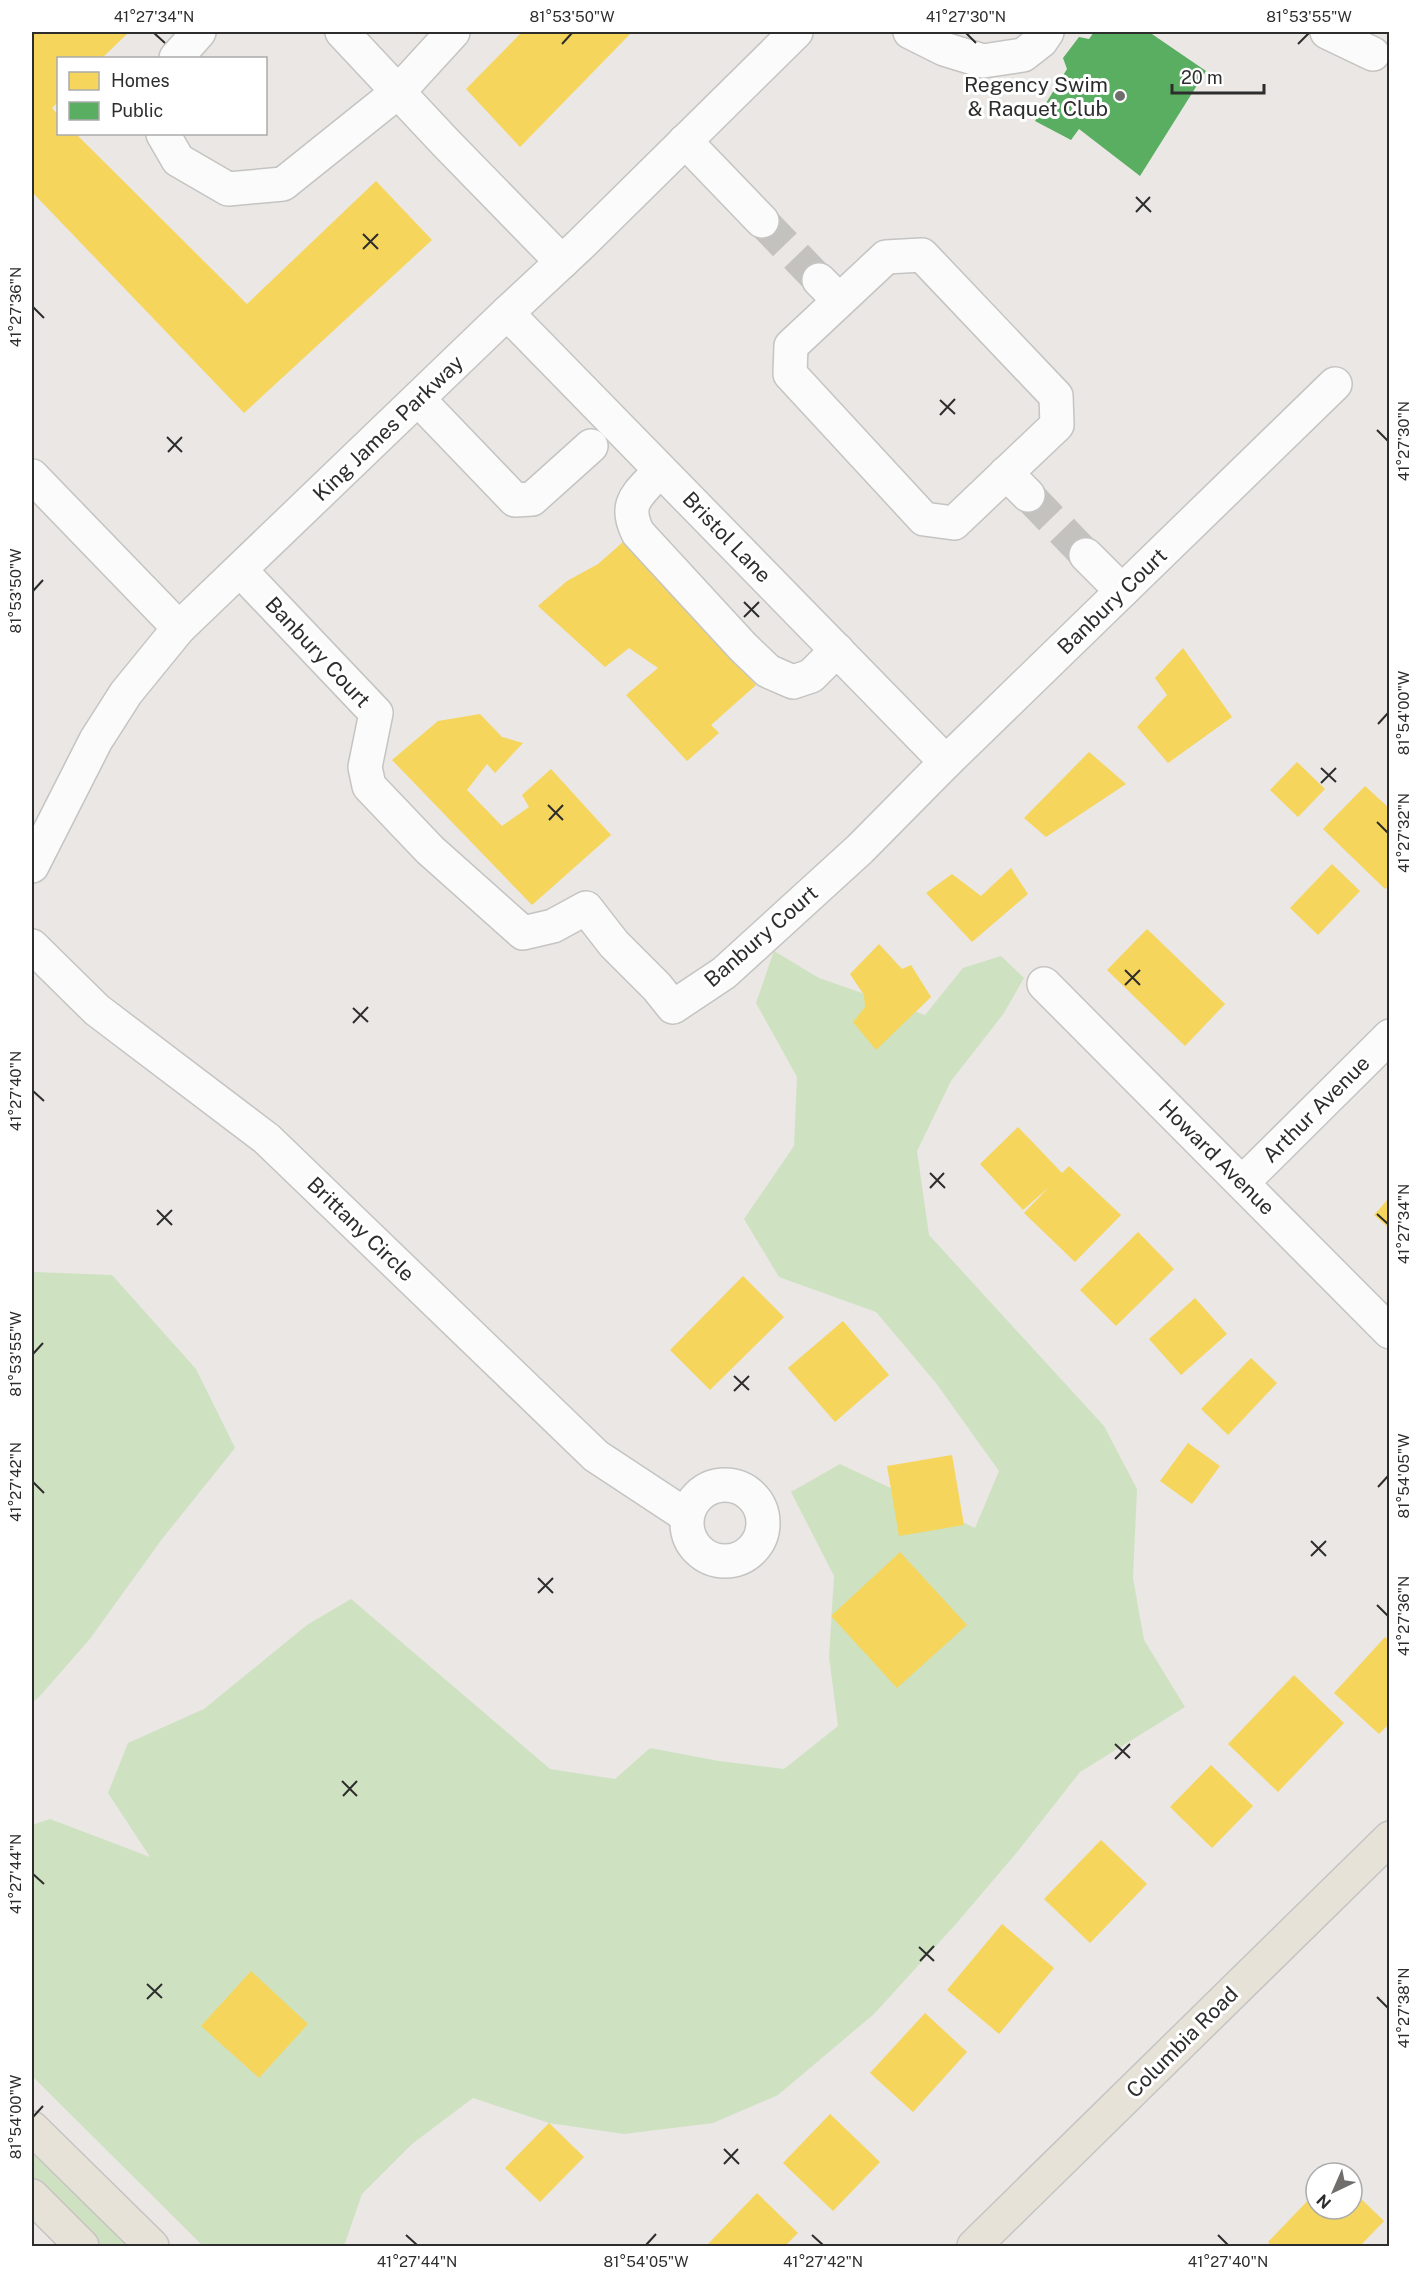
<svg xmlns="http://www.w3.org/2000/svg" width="1421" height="2278" font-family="'Public Sans',sans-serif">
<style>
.green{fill:#cee2c1}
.homes{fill:#f6d55c}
.public{fill:#5aae61}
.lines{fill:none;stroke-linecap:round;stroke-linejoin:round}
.minor-tunnel{stroke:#c4c2bf;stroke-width:33;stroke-dasharray:33 16;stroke-linecap:butt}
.minor-casing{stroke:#c4c4c3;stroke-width:36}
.major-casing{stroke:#c6c4c3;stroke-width:36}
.minor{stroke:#fcfbfb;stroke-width:33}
.major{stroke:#e6e2d7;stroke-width:33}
.ticks{fill:none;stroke:#2d2d2d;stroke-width:2}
.poi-dot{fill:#6f6e6d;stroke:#fff;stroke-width:2}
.labels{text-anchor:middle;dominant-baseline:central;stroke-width:6;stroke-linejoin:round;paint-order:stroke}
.poi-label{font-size:21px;fill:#2d2d2d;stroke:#fff;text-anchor:end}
.street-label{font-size:21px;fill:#2d2d2d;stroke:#fff}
.neatline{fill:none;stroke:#2d2d2d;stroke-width:2}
.ticks-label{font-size:15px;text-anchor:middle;fill:#2d2d2d}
</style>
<rect width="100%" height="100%" fill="#eae7e4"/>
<g class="green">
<path d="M774,951L819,978L925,1015L963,968L1001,956L1024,978L1004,1013L951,1081L917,1151L929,1235L1104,1426L1137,1489L1133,1578L1144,1640L1185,1707L1080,1772L1018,1851L955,1925L874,2014L778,2095L713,2123L624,2134L549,2123L473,2098L412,2144L362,2194L344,2246H203L32,2076V1825L50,1819L150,1857L108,1793L128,1743L204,1709L307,1625L351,1599L550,1769L615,1779L650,1748L719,1761L784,1769L838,1726L829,1657L834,1576L791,1492L840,1464L975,1528L999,1471L936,1383L876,1312L779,1277L744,1219L794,1146L797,1077L756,1003Z"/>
<path d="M34,1272L112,1275L196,1369L235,1448L162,1539L89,1640L38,1698L32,1702V1274Z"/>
<path d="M32,2149L129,2246H102L32,2176Z"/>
</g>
<g class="homes">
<path d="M32,32H129L102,58H58V102L52,108L58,115V134H76L247,304L376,181L432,240L244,413L32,192Z"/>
<path d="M522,32H632L520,147L466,89Z"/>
<path d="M623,542L756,685L711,725L719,733L687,761L626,695L658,668L629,648L605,667L538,606L567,581L598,564Z"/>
<path d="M1183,648L1232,717L1168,763L1137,727L1167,695L1155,678Z"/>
<path d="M480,714L502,737L523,743L495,773L487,764L467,790L502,826L529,807L522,795L551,769L611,835L532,905L392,760L438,721Z"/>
<path d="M1089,752L1126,784L1046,837L1024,818Z"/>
<path d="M1297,762L1325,789L1298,817L1270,790Z"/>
<path d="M1365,786L1390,809V884L1385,889L1323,829Z"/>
<path d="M1332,864L1360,891L1318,935L1290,908Z"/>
<path d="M1011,868L1028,894L972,942L926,893L952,874L981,896Z"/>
<path d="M1147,929L1225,1004L1185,1046L1107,970Z"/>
<path d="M879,944L902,969L911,965L931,997L876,1050L853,1022L865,1007L864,995L850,974Z"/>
<path d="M1018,1127L1062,1173L1069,1166L1121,1215L1075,1262L1024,1213L1049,1187L1023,1210L980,1164Z"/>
<path d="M1390,1197V1229L1374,1215Z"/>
<path d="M1138,1232L1174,1269L1116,1326L1080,1290Z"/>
<path d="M743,1276L784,1317L710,1390L670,1350Z"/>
<path d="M1195,1298L1227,1334L1181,1375L1149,1339Z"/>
<path d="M843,1321L889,1375L835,1422L788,1368Z"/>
<path d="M1251,1358L1277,1383L1228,1435L1201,1409Z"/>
<path d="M1188,1443L1220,1466L1192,1504L1160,1481Z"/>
<path d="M952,1455L964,1525L899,1536L887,1466Z"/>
<path d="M900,1552L967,1625L897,1688L831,1616Z"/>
<path d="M1385,1637L1390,1642V1723L1379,1734L1334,1693Z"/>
<path d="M1294,1675L1344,1723L1278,1792L1228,1744Z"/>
<path d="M1211,1765L1253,1806L1212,1848L1170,1807Z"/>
<path d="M1101,1840L1147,1884L1090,1943L1044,1899Z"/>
<path d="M1002,1924L1054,1968L999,2034L947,1990Z"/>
<path d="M251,1971L308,2024L259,2078L201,2026Z"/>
<path d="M925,2013L967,2052L913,2112L870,2073Z"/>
<path d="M830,2114L880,2162L833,2211L783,2163Z"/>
<path d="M549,2123L584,2157L540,2202L505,2168Z"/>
<path d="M1352,2190L1384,2221L1360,2246H1272L1268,2242L1316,2192V2209H1352Z"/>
<path d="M757,2193L798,2233L785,2246H709L707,2245Z"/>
</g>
<path class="public" d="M1094,32H1149L1206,71L1140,176L1079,129L1071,140L1035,121L1067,69L1063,58L1079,37L1089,39Z"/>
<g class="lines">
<g class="minor-tunnel">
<path d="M762,221L819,280"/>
<path d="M1028,495L1086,555"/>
</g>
<g class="minor-casing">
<g id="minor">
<path d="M342,32L445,142L562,262"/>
<path d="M910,32L944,49L983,61L1023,55L1041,41L1047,32"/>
<path d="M1327,32L1373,54"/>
<path d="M176,58L199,32"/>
<path d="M163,134L178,160L228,189L283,184L399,91L453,32"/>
<path d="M685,141L762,221"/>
<path d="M922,255L1056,396L1057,425L954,523L924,519L790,374L791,346L886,257Z"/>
<path d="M819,280L839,300"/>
<path d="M507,313L946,762"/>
<path d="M418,399L515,500L532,499L591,446"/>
<path d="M660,470C640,494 622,501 638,533L743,647L768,671L793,682L811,676L837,650"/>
<path d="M1006,473L1028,495"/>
<path d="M32,476L179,628"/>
<path d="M1086,555L1122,591"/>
<path d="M241,571L376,713L365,767L369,786L430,850L523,933L553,926L586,908L614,944L657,987L673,1007L724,973L860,849L946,762L1335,384"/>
<path d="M32,866L96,740L126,693L179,628L507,313L580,245L796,32"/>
<path d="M32,946L97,1010L267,1139L596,1456L687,1516"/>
<path d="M1044,984L1390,1332"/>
<path d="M1243,1182L1390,1036"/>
<circle cx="725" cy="1523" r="38"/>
</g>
</g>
<g class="major-casing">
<g id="major">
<path d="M32,2128L152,2246"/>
<path d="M32,2196L82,2246"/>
<path d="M974,2246L1390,1838"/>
</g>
</g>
<use href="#minor" class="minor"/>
<use href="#major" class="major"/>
</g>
<path class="ticks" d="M154,33L165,43M966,33L976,43M562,44L572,33M1298,44L1309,33M1136,197L1151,212M1136,212L1150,197M363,234L378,249M363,249L378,234M33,307L44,318M940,400L955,414M940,415L955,399M1377,430L1388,441M167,437L182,452M168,452L182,437M33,591L43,580M744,602L759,617M744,617L759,602M1378,724L1388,713M1321,768L1336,782M1321,783L1336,768M548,805L563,820M549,820L563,805M1377,822L1388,833M1125,970L1140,985M1125,985L1140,970M353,1008L368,1022M353,1023L368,1007M33,1091L44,1101M930,1173L945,1188M930,1188L944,1173M157,1210L172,1225M1377,1214L1388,1224M157,1225L172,1210M33,1354L43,1343M734,1376L749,1390M734,1391L749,1376M33,1482L44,1493M1378,1487L1388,1476M1311,1541L1326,1556M1311,1556L1326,1541M538,1578L553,1593M538,1593L553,1578M1377,1605L1388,1616M1115,1744L1130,1758M1115,1759L1130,1744M342,1781L357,1796M343,1796L357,1781M33,1874L44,1884M919,1947L934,1961M920,1961L934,1946M147,1984L162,1998M1377,1997L1388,2008M147,1999L162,1984M33,2117L43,2106M724,2149L739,2164M724,2164L738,2149M406,2235L417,2245M812,2235L823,2245M1218,2235L1228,2245M646,2245L656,2234"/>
<circle class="poi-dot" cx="1120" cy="96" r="6"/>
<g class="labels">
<g class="poi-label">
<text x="1108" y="84">Regency Swim<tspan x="1108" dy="24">&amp; Raquet Club</tspan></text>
</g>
<g class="street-label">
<text transform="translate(388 428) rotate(-44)">King James Parkway</text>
<text transform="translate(727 537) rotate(46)">Bristol Lane</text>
<text transform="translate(1112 601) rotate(-44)">Banbury Court</text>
<text transform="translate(318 652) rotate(47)">Banbury Court</text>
<text transform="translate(761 936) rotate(-41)">Banbury Court</text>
<text transform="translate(1316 1109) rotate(-45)">Arthur Avenue</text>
<text transform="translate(1217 1157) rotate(45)">Howard Avenue</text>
<text transform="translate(361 1229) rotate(44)">Brittany Circle</text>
<text transform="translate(1182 2042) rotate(-45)">Columbia Road</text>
</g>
</g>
<rect width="1421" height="2278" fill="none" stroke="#ffffff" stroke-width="66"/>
<rect x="57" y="57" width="210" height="78" fill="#ffffff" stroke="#ababab" stroke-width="1.5"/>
<rect x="69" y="72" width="30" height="18" fill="#f6d55c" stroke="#ababab" stroke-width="1.5"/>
<text x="111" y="87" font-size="18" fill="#2d2d2d">Homes</text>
<rect x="69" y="102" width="30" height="18" fill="#5aae61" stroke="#ababab" stroke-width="1.5"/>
<text x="111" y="117" font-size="18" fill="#2d2d2d">Public</text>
<g transform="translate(1334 2191) rotate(224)"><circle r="28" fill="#ffffff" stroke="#ababab" stroke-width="1.5"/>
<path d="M0-4.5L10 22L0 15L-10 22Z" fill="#6f6e6d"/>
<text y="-9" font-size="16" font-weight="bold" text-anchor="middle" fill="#2d2d2d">N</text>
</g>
<path d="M1172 84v9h92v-9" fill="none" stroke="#2d2d2d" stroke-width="3"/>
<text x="1181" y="84" font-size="18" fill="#2d2d2d" stroke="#ffffff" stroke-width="4.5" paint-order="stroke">20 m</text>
<rect x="33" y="33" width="1355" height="2212" class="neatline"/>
<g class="ticks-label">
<text x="154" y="22">41°27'34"N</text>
<text x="572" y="22">81°53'50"W</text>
<text x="966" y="22">41°27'30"N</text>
<text x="1309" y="22">81°53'55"W</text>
<text transform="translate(16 307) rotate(-90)" y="5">41°27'36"N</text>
<text transform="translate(1404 441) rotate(-90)" y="5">41°27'30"N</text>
<text transform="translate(16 591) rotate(-90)" y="5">81°53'50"W</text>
<text transform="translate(1404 713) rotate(-90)" y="5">81°54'00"W</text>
<text transform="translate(1404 833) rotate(-90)" y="5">41°27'32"N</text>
<text transform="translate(16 1091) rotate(-90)" y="5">41°27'40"N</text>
<text transform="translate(1404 1224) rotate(-90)" y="5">41°27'34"N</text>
<text transform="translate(16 1354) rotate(-90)" y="5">81°53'55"W</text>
<text transform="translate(1404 1476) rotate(-90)" y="5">81°54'05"W</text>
<text transform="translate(16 1482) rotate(-90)" y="5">41°27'42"N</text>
<text transform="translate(1404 1616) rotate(-90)" y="5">41°27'36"N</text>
<text transform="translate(16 1874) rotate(-90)" y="5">41°27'44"N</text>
<text transform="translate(1404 2008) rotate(-90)" y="5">41°27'38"N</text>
<text transform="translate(16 2117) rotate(-90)" y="5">81°54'00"W</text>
<text x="417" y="2267">41°27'44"N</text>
<text x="646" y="2267">81°54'05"W</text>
<text x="823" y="2267">41°27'42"N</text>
<text x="1228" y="2267">41°27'40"N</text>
</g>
</svg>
